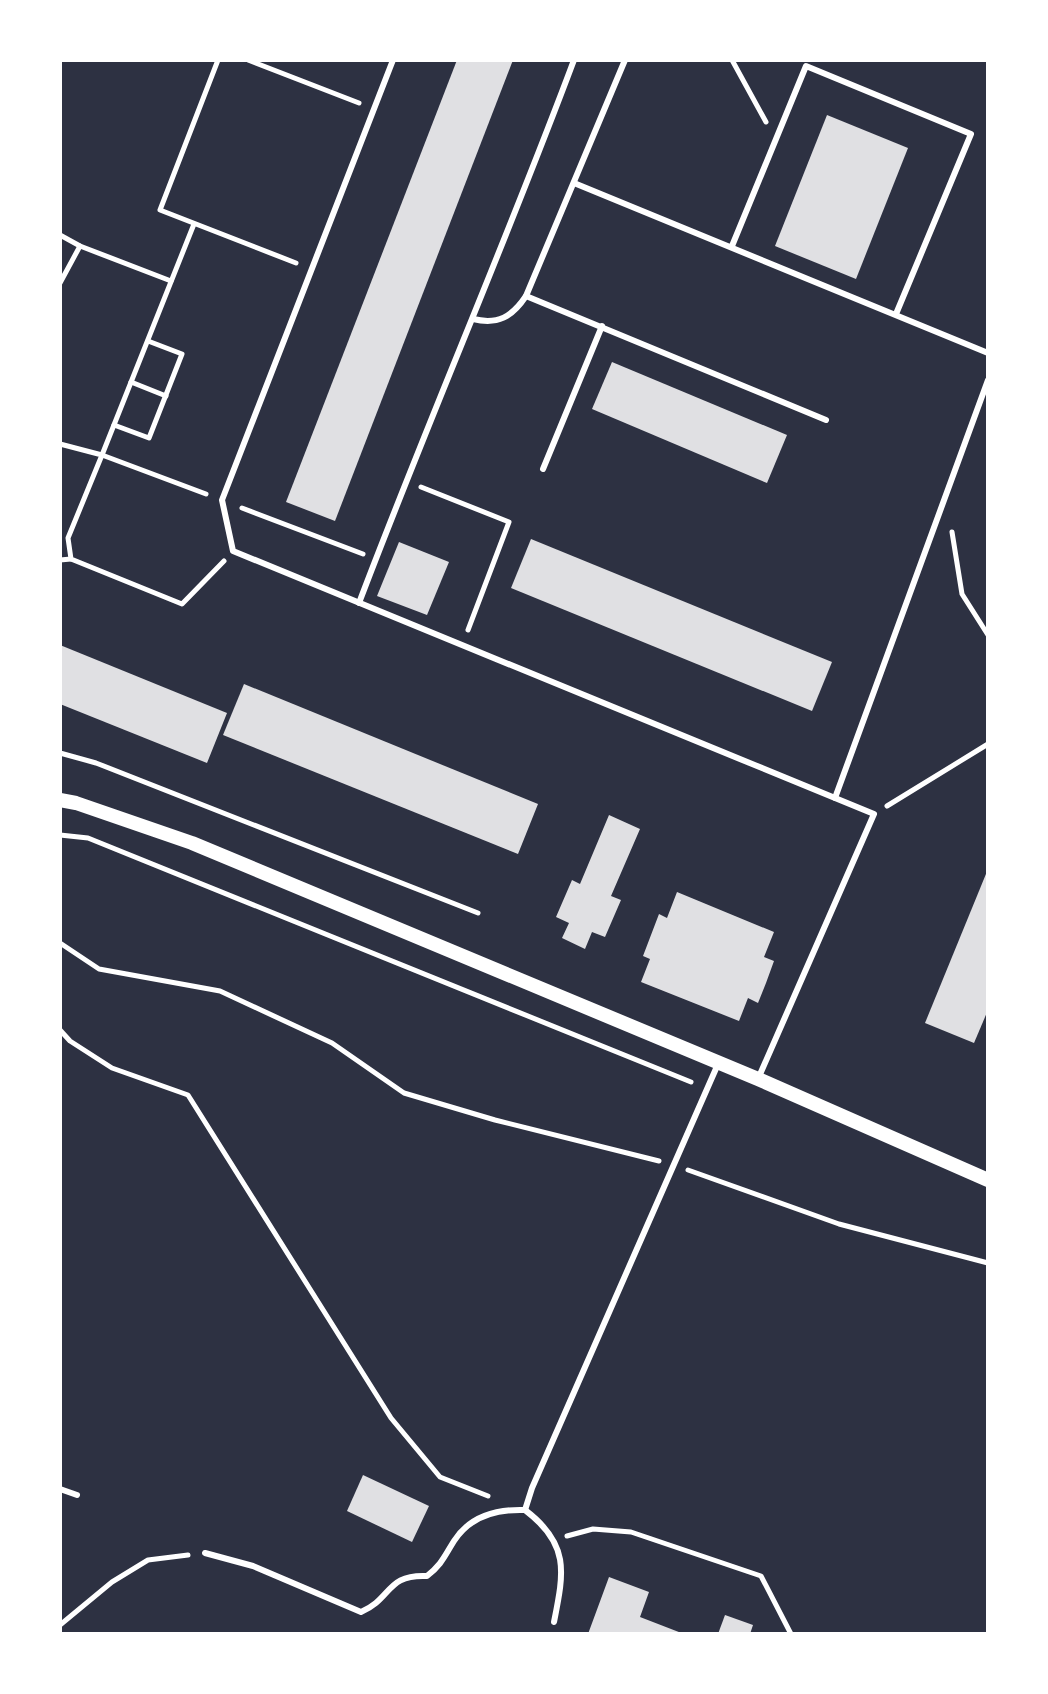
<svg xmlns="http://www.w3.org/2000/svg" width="1048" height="1694" font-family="'PT Serif',serif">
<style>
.building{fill:#e0e0e3}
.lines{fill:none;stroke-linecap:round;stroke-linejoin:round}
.path{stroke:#fff;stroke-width:5}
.service{stroke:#fff;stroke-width:6}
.tertiary{stroke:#fff;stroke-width:14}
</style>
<rect width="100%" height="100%" fill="#2d3142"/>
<g class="building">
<path d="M457,60H513L335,521L286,502Z"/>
<path d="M827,115L908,148L856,279L775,246Z"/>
<path d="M612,362L787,435L767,483L592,409Z"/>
<path d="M531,539L832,662L812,711L511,588Z"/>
<path d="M399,542L449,562L427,615L377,596Z"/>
<path d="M60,645L227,713L207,763L60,704Z"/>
<path d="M244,684L538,804L518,854L223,735Z"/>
<path d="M609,815L640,829L611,896L621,900L605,937L592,932L585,949L562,938L569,923L556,917L572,880L580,884Z"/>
<path d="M988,869V1010L974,1043L925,1023Z"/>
<path d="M677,892L774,932L764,957L774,961L766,983L758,1003L748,998L739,1021L641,982L650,959L643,956L659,914L667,918Z"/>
<path d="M363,1475L429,1506L412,1542L347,1511Z"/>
<path d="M609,1577L649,1592L640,1617L684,1634H588Z"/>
<path d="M725,1615L753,1625L750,1634H718Z"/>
</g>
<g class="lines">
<g class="path">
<path d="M218,60L160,210L296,263"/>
<path d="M248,60L359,103"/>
<path d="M732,60L766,122"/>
<path d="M194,224L102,455L206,494"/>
<path d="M60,235L80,246L171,281"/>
<path d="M60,283L80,246"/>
<path d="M131,382L166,396"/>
<path d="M114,425L149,438L182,354L148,341"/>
<path d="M60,444L102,455L68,538L71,559L182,604L224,561"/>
<path d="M421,487L509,522L468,630"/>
<path d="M242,508L363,554"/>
<path d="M952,532L962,594L988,635"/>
<path d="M60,560L71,559"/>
<path d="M60,753L96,763L478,913"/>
<path d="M887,806L988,744"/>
<path d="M60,835L88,838L691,1082"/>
<path d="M60,943L99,969L220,991L332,1043L404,1093L495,1120L659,1161"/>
<path d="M60,1030L70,1041L112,1068L188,1095L391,1418L440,1477L488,1496"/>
<path d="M688,1170L839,1224L988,1263"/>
<path d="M567,1536L593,1529L631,1532L761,1576L791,1634"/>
<path d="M60,1625L112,1582L148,1560L188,1555"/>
</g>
<g class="service">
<path d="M393,60L222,500L233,551L874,814L758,1079"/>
<path d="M574,183L988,353"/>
<path d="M732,246L806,66L971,134L896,314"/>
<path d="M526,296L826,420"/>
<path d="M473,319C498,325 512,317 526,296L625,60"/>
<path d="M543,469L602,326"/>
<path d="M359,603C428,421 506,242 574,60"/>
<path d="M835,798L988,380"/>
<path d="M60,1489L77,1495"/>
<path d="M525,1510C570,1544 564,1572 554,1622"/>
<path d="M205,1553L253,1566L361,1612C392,1599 386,1574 427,1576C442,1564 444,1557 454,1541C470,1516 497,1509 525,1510L532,1488L718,1064"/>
</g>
<path class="tertiary" d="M60,800L76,803L192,843L758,1079L988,1180"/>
</g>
<rect width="1048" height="1694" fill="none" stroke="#ffffff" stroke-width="124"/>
</svg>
